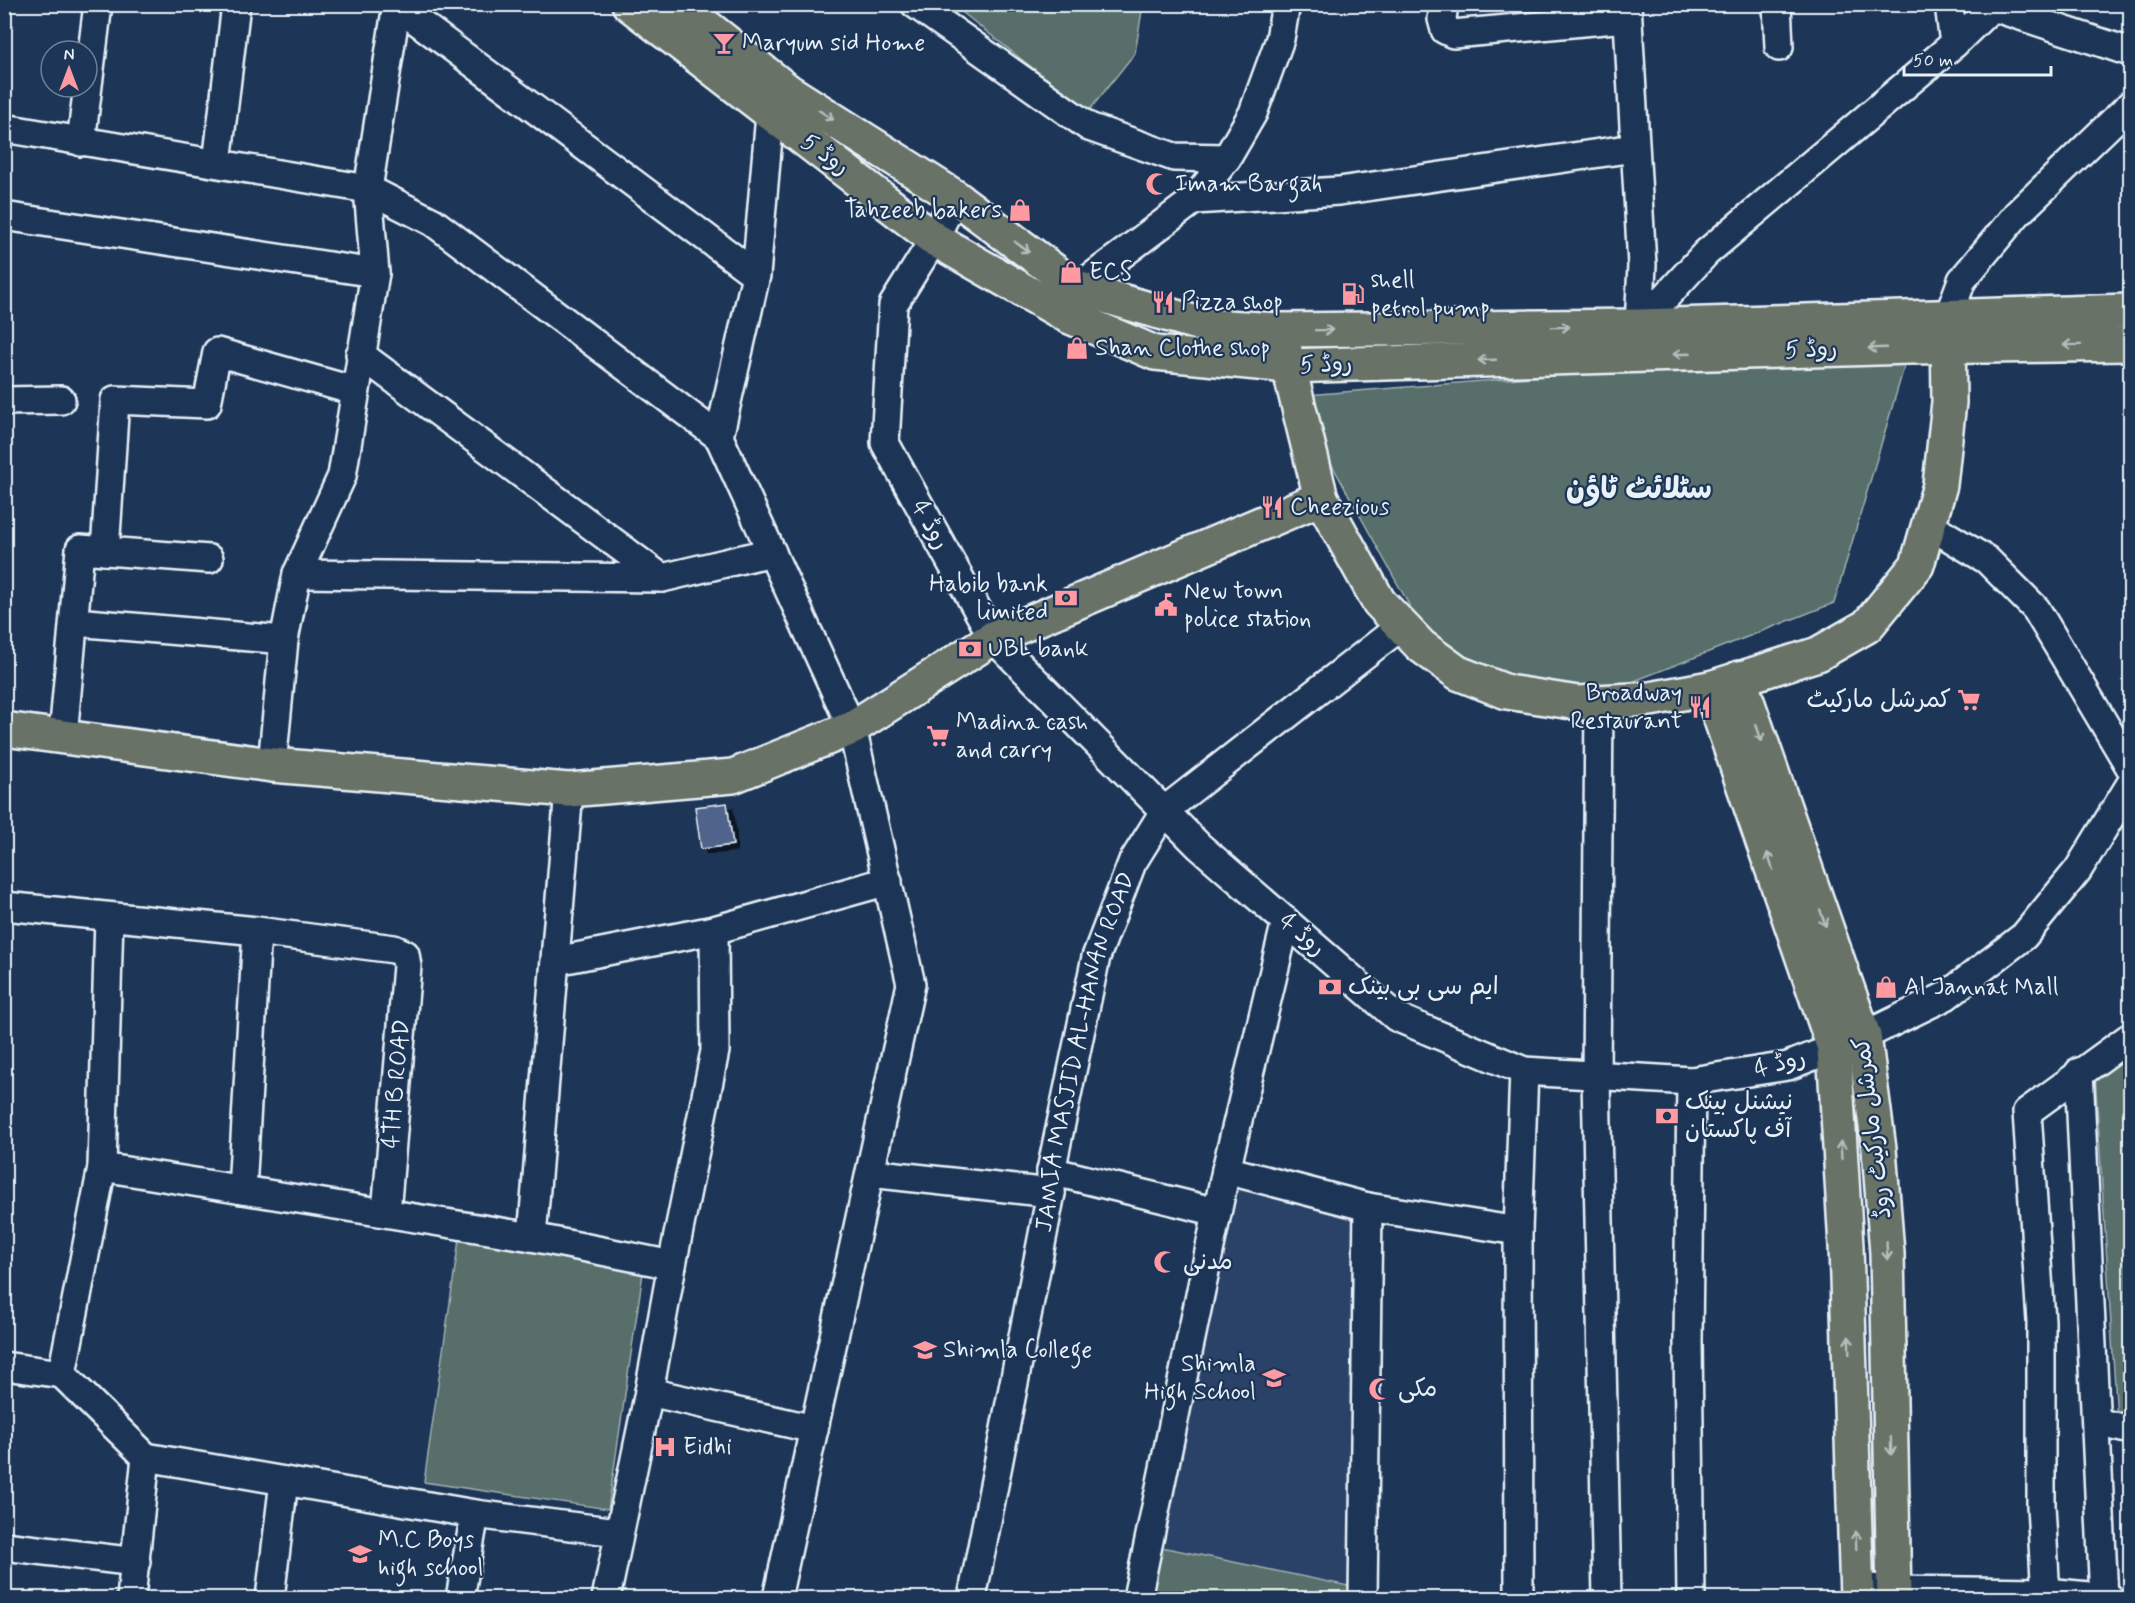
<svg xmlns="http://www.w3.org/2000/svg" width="2135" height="1603" font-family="Mynerve,'Playpen Sans Arabic',sans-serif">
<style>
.built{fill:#2c4367}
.green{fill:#586e6a;stroke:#a0b0b1;stroke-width:1.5}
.building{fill:#50648b;stroke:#e8f1f8;stroke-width:1.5;filter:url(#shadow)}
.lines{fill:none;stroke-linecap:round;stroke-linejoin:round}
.minor-casing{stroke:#e8f1f8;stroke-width:32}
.major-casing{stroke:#e8f1f8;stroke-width:38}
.minor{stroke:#1d3557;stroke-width:27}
.major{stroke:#697266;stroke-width:33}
.oneway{stroke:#b5bebe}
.labels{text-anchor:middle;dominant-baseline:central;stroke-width:4.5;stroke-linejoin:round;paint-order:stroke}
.poi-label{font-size:24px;fill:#e8f1f8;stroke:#1d3557;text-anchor:start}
.street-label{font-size:24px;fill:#e8f1f8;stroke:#1d3557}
.district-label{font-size:30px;font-weight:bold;fill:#e8f1f8;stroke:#1d3557}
</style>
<defs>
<filter id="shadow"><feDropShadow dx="5.5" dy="5.5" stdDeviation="0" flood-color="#0009"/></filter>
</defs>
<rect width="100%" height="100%" fill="#1d3557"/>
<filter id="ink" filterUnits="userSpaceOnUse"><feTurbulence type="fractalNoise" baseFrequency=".0167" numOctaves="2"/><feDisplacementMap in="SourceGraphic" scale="12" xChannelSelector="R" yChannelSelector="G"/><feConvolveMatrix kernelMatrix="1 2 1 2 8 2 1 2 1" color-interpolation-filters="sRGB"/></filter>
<g filter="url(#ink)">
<path class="built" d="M1226,1170L1368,1207L1363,1589L1147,1544Z"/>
<g class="green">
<path d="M953,5H1143L1135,53L1088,112Z"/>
<path d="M1910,347L1834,603L1578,703L1429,641L1294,396Z"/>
<path d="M2130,1049V1421L2117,1418L2095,1074Z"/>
<path d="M460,1233L644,1266L608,1509L424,1482Z"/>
<path d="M1147,1544L1363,1589V1598H1136Z"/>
</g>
<path class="building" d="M727,803L733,845L701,849L695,807Z"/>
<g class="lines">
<g class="minor-casing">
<g id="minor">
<path d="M915,4L1089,127L1174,157L1227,158"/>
<path d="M1444,4L1442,19L1445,30L1453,34L1626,18"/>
<path d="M1627,4L1642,265L1639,326"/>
<path d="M1777,4L1779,47"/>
<path d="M1949,4L1954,44"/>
<path d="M397,6L756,275"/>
<path d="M1993,7L2130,52"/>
<path d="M4,128L368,189L433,222L719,437"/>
<path d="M81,142L98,4"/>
<path d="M217,163L236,4"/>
<path d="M955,197L934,239L893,305L885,443L993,638L1199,846L1396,1017L1524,1071L1691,1081L1788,1066L1864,1036L1946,996L2024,936L2078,870L2130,785"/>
<path d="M1194,200L1339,191L1634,148"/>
<path d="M4,216L375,273"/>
<path d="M1077,288L1194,200L1227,158L1253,113L1280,39L1286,4"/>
<path d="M1949,315L1962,280L2017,214L2130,105"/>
<path d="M1639,326L1706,253L1954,44L1995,4"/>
<path d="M360,354L662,578"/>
<path d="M4,401L61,400"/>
<path d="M1929,525L1987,560L2036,609L2130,767"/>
<path d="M105,551L115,400L207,404L217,352L355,391"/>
<path d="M297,574L662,578L772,552"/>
<path d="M75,622L284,640"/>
<path d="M1599,702L1596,1077L1607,1598"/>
<path d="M63,736L80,549L209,559"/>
<path d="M272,765L284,640L297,574L342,476L375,273L368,189L397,4"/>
<path d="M4,906L257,931L394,949L405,954L407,966L386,1213"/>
<path d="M109,917L102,1167L62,1374L146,1457L475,1514L618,1532"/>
<path d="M556,961L714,930L888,881"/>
<path d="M2079,1072L2104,1598"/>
<path d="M1691,1081L1688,1341L1691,1598"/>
<path d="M102,1167L532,1237L672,1265"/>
<path d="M1226,1170L1368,1207L1518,1231"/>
<path d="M1051,1171L1217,1212"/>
<path d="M870,1173L1051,1193"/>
<path d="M242,1190L257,931"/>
<path d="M532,1237L569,790"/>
<path d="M4,1366L62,1374"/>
<path d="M649,1392L814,1429"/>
<path d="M2097,1422L2130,1430"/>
<path d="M4,1546L136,1562"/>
<path d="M1857,1587L1894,1590L2046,1592L2110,1598"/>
<path d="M131,1598L146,1457"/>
<path d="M270,1598L284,1481"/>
<path d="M460,1598L475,1514"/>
<path d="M606,1598L649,1392L672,1265L715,1051L714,930"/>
<path d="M777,1598L911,984L852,728L719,437L756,275L770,115L782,99"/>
<path id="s1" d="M972,1598L1051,1193V1171L1096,957L1132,863L1165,810L1401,626"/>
<path d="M1137,1598L1226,1170L1286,921"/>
<path d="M1363,1598L1368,1207"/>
<path d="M1519,1598L1518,1231L1524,1071"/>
<path d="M2046,1598L2041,1505V1321L2027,1112L2130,1037"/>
</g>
</g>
<g class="major-casing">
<g id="major">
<path d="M629,4L934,239L1068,316L1155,353L1288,366L1910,347L2130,344"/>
<path d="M678,4L788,91L955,197L1077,288L1207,326L1280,330L1639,326L2130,311"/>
<path d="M1284,347L1321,498L1379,602L1421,646L1458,673L1507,692L1578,703L1650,699L1710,688L1818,654L1867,626L1917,565L1940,485L1949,402L1948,326"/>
<path d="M1739,678L1864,1036L1879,1149L1887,1253L1894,1598"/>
<path d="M1710,688L1834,1048L1846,1246L1857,1598"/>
<path d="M4,729L272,765L569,790L733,776L852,728L993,638L1321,498"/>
</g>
</g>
<use href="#minor" class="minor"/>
<use href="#major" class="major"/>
</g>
<defs><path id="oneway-shaft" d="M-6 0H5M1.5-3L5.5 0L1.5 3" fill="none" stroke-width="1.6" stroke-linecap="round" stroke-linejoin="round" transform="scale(1.5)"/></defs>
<g class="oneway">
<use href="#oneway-shaft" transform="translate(826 115) rotate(33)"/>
<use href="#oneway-shaft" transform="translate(1022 247) rotate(37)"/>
<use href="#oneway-shaft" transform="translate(1561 327) rotate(-1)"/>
<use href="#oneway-shaft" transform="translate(1324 330) rotate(-1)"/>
<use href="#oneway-shaft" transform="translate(2072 345) rotate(179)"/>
<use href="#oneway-shaft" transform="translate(1877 348) rotate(178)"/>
<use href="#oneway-shaft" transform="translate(1682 354) rotate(178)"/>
<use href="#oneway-shaft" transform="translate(1487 360) rotate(178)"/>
<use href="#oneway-shaft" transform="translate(1759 733) rotate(71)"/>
<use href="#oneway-shaft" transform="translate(1770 861) rotate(-109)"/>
<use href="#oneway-shaft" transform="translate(1823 918) rotate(71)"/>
<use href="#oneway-shaft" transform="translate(1841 1150) rotate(-93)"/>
<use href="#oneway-shaft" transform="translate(1887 1251) rotate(87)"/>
<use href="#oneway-shaft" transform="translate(1849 1345) rotate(-92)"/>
<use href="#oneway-shaft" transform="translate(1891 1446) rotate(89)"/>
<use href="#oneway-shaft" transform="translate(1856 1540) rotate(-92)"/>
</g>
</g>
<defs>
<g id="bar-bare" transform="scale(1.8)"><path d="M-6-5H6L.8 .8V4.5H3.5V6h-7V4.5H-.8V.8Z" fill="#ff9aa2" stroke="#1d3557" stroke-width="2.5" paint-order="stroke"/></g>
<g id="mosque-bare" transform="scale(1.8)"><path d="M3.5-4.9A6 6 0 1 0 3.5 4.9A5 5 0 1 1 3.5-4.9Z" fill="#ff9aa2" stroke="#1d3557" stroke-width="2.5" paint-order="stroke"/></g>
<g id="shop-bare" transform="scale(1.8)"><path d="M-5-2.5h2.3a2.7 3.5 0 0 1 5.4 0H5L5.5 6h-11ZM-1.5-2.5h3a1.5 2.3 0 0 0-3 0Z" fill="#ff9aa2" stroke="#1d3557" stroke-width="2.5" paint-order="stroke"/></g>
<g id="fuel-bare" transform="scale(1.8)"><path d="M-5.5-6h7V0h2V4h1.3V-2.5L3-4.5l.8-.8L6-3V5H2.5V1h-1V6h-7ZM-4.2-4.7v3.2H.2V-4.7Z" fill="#ff9aa2" stroke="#1d3557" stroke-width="2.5" paint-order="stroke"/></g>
<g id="restaurant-bare" transform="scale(1.8)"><path d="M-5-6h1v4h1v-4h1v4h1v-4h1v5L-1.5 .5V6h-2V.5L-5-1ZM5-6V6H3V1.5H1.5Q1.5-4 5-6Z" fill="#ff9aa2" stroke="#1d3557" stroke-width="2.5" paint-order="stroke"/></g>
<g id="bank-bare" transform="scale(1.8)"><path d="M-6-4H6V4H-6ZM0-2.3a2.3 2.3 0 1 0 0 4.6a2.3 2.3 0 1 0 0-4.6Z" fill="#ff9aa2" stroke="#1d3557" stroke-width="2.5" paint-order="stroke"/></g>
<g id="civic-bare" transform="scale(1.8)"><path d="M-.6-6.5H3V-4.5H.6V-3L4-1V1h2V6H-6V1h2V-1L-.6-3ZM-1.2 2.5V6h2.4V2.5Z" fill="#ff9aa2" stroke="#1d3557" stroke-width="2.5" paint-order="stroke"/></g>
<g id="supermarket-bare" transform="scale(1.8)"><path d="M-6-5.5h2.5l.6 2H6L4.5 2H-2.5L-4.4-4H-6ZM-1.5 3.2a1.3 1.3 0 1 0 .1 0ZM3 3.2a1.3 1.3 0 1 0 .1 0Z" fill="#ff9aa2" stroke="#1d3557" stroke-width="2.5" paint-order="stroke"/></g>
<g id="school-bare" transform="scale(1.8)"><path d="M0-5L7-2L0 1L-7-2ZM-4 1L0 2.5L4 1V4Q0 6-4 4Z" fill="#ff9aa2" stroke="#1d3557" stroke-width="2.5" paint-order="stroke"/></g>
<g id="hospital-bare" transform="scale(1.8)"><path d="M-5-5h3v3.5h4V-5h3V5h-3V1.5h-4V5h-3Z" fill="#ff9aa2" stroke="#1d3557" stroke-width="2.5" paint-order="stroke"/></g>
</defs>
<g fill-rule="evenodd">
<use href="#bar-bare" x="724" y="43"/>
<use href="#mosque-bare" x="1157" y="184"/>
<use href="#shop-bare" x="1020" y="210"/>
<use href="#shop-bare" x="1071" y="272"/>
<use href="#fuel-bare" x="1353" y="294"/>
<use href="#restaurant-bare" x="1163" y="302"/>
<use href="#shop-bare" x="1077" y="348"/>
<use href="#restaurant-bare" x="1272" y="507"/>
<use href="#bank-bare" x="1066" y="598"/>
<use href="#civic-bare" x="1166" y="605"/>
<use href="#bank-bare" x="970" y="649"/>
<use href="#supermarket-bare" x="1969" y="700"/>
<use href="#restaurant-bare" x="1700" y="707"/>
<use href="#supermarket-bare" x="938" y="736"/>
<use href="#bank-bare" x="1330" y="987"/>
<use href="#shop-bare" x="1886" y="987"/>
<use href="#bank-bare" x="1667" y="1116"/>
<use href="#mosque-bare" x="1165" y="1262"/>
<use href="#school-bare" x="925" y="1350"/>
<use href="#school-bare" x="1274" y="1378"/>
<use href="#mosque-bare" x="1380" y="1389"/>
<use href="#hospital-bare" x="665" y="1447"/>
<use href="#school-bare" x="360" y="1554"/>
</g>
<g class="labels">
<g class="poi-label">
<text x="742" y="43">Maryum sid Home</text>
<text x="1175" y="184">Imam Bargah</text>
<text x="1002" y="210" text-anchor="end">Tahzeeb bakers</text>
<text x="1089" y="272">ECS</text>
<text x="1371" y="280">shell<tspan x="1371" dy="28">petrol pump</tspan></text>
<text x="1181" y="302">Pizza shop</text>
<text x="1095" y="348">Shan Clothe shop</text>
<text x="1290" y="507">Cheezious</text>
<text x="1048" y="584" text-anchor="end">Habib bank<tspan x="1048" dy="28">limited</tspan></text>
<text x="1184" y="591">New town<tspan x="1184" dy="28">police station</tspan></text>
<text x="988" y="649">UBL bank</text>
<text x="1682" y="693" text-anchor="end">Broadway<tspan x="1682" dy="28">Restaurant</tspan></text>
<text x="1951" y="700" text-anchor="end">کمرشل مارکیٹ</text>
<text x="956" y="722">Madina cash<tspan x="956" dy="28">and carry</tspan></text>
<text x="1348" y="987">ایم سی بی بینک</text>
<text x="1904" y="987">Al Jannat Mall</text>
<text x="1685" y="1102">نیشنل بینک<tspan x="1685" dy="28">آف پاکستان</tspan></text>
<text x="1183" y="1262">مدنی</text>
<text x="943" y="1350">Shimla College</text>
<text x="1256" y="1364" text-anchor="end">Shimla<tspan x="1256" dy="28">High School</tspan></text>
<text x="1398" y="1389">مکی</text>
<text x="683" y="1447">Eidhi</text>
<text x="378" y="1540">M.C Boys<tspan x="378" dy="28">high school</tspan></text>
</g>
<g class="street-label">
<text transform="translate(825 155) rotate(36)">روڈ 5</text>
<text transform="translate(1811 350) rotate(-2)">روڈ 5</text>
<text transform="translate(1326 365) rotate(-2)">روڈ 5</text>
<text transform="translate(930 525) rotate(61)">روڈ 4</text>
<text transform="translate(1302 935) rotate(41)">روڈ 4</text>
<text stroke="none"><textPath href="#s1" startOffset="558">JAMIA MASJID AL-HANAN ROAD</textPath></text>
<text transform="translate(1780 1064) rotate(-14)">روڈ 4</text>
<text transform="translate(397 1084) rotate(-85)">4TH B ROAD</text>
<text transform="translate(1873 1128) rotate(-97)">کمرشل مارکیٹ روڈ</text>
</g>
<g class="district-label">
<text x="1639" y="489">سٹلائٹ ٹاؤن</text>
</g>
</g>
<rect width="2135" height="1603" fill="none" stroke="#1d3557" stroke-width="24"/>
<rect x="12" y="12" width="2111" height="1579" fill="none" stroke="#e8f1f8" stroke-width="2" filter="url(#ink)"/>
<g transform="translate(69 69)"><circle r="28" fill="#1d3557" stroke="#6e8097" stroke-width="1.5"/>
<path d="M0-4.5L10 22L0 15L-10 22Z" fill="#ff9aa2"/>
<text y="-9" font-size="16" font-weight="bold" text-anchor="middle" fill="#e8f1f8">N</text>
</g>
<path d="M1904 66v9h147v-9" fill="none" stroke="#e8f1f8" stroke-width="3"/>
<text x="1913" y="66" font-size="18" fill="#e8f1f8" stroke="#1d3557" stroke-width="4.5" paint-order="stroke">50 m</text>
</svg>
